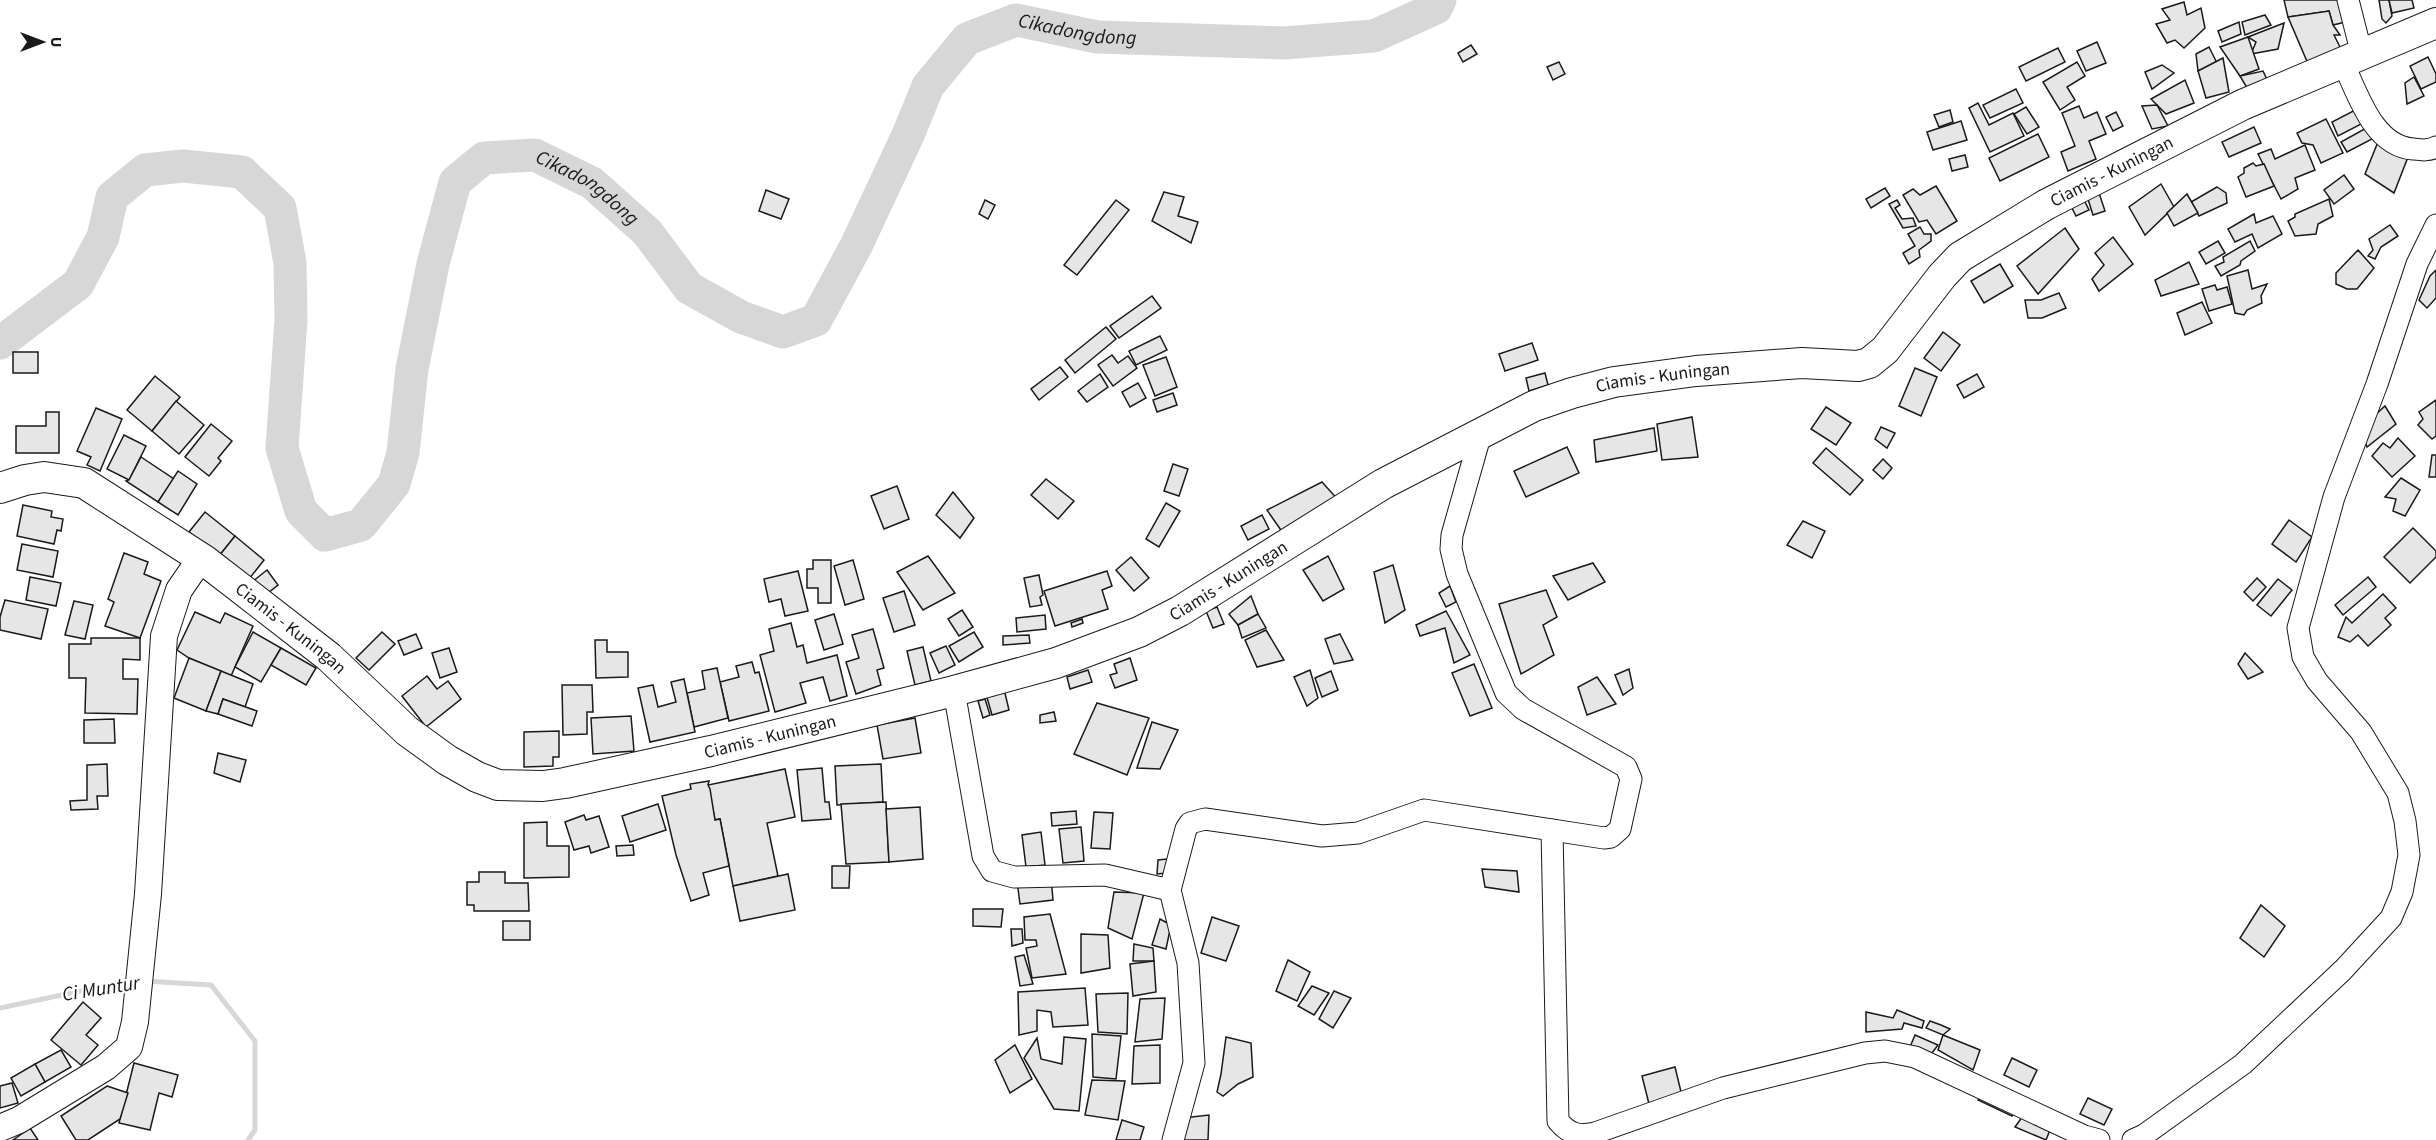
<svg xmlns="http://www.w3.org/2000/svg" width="2436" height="1140" font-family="'Source Sans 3',sans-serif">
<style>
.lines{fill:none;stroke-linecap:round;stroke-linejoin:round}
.stream{stroke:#d7d7d7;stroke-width:5}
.river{stroke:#d7d7d7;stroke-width:33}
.building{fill:#e6e6e6;stroke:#1a1a1a;stroke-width:1.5}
.minor-casing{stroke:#1a1a1a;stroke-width:23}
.major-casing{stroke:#1a1a1a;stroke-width:28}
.highway-casing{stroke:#1a1a1a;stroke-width:32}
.minor{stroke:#fff;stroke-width:21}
.major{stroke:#fff;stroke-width:26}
.highway{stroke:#fff;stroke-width:30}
.labels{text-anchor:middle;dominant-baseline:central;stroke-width:4.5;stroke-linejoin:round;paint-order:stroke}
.street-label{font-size:18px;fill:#1a1a1a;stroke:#fff}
.water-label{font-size:20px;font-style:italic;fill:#1a1a1a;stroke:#fff}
</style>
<rect width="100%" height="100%" fill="#fff"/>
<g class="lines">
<g class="stream">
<path d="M145,981L211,985L255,1041V1130L248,1140"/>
<path d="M0,1008L133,980"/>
</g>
<path class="river" id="s1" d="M0,343L78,284L103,237L112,197L145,170L183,166L242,172L280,208L290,263L291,320L282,448L301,511L325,535L361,525L394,484L403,453L412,369L433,264L455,182L484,158L535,155L592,183L647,232L689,288L741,317L783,332L816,320L856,246L908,135L928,86L967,39L1016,20L1097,37L1284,43L1374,36L1436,8L1440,0"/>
</g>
<g class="building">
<path d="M2284,0H2357L2362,18L2333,25L2329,11L2288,17Z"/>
<path d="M2379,0H2389L2392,16L2386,23L2382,19Z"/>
<path d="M2389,0H2412L2414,8L2392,13Z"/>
<path d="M2184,2L2187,15L2201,8L2205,28L2184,48L2175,40L2167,43L2156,24L2170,20L2162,9Z"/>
<path d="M2329,11L2333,25L2340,35H2334L2343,53L2309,66L2288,17Z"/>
<path d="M2265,15L2271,25L2245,35L2242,22Z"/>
<path d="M2239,22L2241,34L2222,42L2218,31Z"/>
<path d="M2284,23L2278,49L2251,54L2256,42L2248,37Z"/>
<path d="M2248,37L2259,69L2240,76L2220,47Z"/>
<path d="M2097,42L2106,63L2086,71L2077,51Z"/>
<path d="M1471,45L1477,54L1463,62L1458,53Z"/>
<path d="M2209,47L2217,63L2198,71L2196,54Z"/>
<path d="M2058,48L2065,62L2026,81L2019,67Z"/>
<path d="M2428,57L2436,74V82L2421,89L2410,66Z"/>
<path d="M2223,58L2229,92L2206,98L2198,71Z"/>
<path d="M1559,62L1565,74L1553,80L1547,67Z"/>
<path d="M2077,62L2085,76L2067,87L2075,100L2060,110L2043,82Z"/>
<path d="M2162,65L2174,73L2152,89L2145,72Z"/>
<path d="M2263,71L2269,84L2250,93L2240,76Z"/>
<path d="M2414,77L2424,96L2407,104L2405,83Z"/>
<path d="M2185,80L2194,103L2166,114L2151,99Z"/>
<path d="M2016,89L2023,103L1990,118L1983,105Z"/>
<path d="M1978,103L1989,125L2013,113L2024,136L1990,152L1969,108Z"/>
<path d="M2157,105L2168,126L2152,129L2142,106Z"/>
<path d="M2079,106L2084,118L2097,112L2106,134L2089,141L2096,159L2068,171L2061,152L2075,146L2062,113Z"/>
<path d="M2026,107L2039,127L2027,134L2014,114Z"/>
<path d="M2361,107L2367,121L2338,136L2332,122Z"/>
<path d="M1950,110L1953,122L1939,127L1934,115Z"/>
<path d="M2116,112L2123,126L2113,131L2106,117Z"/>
<path d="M2326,119L2343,153L2321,163L2313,145L2302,143L2297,133Z"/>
<path d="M1961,121L1967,140L1933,150L1927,132Z"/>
<path d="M2254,127L2261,143L2229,157L2222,142Z"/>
<path d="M2368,127L2374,138L2347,152L2341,142Z"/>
<path d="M2038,134L2049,157L2000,181L1989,158Z"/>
<path d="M2380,137L2408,157L2394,193L2365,174Z"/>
<path d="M2305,145L2315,170L2295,178L2298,189L2281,199L2258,154L2271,149L2275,159Z"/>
<path d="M1965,155L1968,167L1952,171L1949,159Z"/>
<path d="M2253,163L2256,166L2264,164L2274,186L2246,197L2238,177L2244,173V168Z"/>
<path d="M2344,175L2354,189L2334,204L2324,190Z"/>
<path d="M2161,184L2174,207L2145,235L2129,207Z"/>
<path d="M1936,186L1957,221L1936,234L1927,220L1919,222L1903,195L1913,189L1920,195Z"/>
<path d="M2217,187L2226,193L2227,203L2199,216L2191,202Z"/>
<path d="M1885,188L1890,196L1871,208L1866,199Z"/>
<path d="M766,190L789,199L781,219L759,211Z"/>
<path d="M1164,192L1184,197L1178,216L1198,222L1191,243L1152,221Z"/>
<path d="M2099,193L2105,211L2093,215L2087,196Z"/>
<path d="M2187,194L2198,213L2174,226L2167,213Z"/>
<path d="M2083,198L2089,210L2076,216L2070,204Z"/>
<path d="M2329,199L2333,216L2318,224L2316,234L2295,236L2288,221L2295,217V214Z"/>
<path d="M985,200L995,205L988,219L979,214Z"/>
<path d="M1116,200L1129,210L1077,275L1064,265Z"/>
<path d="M1897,200L1900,205L1895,208L1902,219L1913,218L1916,226L1903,228L1889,204Z"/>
<path d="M2254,214L2256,223L2273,216L2282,234L2258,248L2252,234L2235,242L2228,229Z"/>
<path d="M2390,225L2398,236L2381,247L2375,259L2368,256L2373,250L2369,239Z"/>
<path d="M1920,227L1924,234H1931V241L1919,250L1920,257L1909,264L1903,253L1915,246L1908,234Z"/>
<path d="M2065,228L2079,249L2038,294L2017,266Z"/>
<path d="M2113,237L2133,264L2099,291L2092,279L2104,265L2095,253Z"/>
<path d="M2218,241L2225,253L2206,264L2199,252Z"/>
<path d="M2250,241L2255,251L2241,261L2240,265L2221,276L2215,266L2224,262L2223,257Z"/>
<path d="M2358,250L2374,268L2357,289H2347L2336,284V273Z"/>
<path d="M2189,262L2199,284L2161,296L2155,280Z"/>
<path d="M2000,264L2013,286L1984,303L1971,281Z"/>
<path d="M2248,270L2252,289L2267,284L2261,296L2262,303L2247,310L2244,315L2235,313L2227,276Z"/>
<path d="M2436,270V298L2427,308L2419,300L2430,276Z"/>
<path d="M2215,285L2217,290L2227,287L2232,304L2209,311L2202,289Z"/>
<path d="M2059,293L2066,308L2042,318H2028L2025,300H2041Z"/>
<path d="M1152,296L1161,308L1119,338L1110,326Z"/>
<path d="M2202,302L2212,323L2185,335L2177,313Z"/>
<path d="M1106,327L1116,339L1075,373L1065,360Z"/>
<path d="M1943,332L1960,345L1941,371L1924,358Z"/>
<path d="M1160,336L1167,350L1136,365L1129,351Z"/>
<path d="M1532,343L1538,360L1505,371L1499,354Z"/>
<rect x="13" y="352" width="25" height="21"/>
<path d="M1112,355L1118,363L1128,356L1137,368L1113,386L1098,365Z"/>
<path d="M1166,357L1177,387L1155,396L1143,365Z"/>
<path d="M1060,367L1068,377L1039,400L1031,389Z"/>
<path d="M1915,368L1937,377L1921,416L1899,406Z"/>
<path d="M1545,373L1548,385L1529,391L1526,378Z"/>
<path d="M1100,374L1108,387L1087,402L1078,391Z"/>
<path d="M1977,374L1984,387L1964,398L1957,385Z"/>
<path d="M155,376L180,397L152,431L127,410Z"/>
<path d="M1138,383L1146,398L1130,407L1122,392Z"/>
<path d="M1173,393L1177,405L1157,412L1153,400Z"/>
<path d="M2436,400V436L2432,439L2418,425L2423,419L2419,412Z"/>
<path d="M176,401L204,425L179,454L152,431Z"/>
<path d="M2385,406L2396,424L2367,447L2360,429Z"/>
<path d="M1826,407L1851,423L1836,445L1811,429Z"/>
<path d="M96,408L122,419L100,471L87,465L91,457L77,451Z"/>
<path d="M46,412H59V453H16V426H46Z"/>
<path d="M1692,417L1698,457L1662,460L1657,424Z"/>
<path d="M211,424L232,441L218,458L221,461L209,476L185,457Z"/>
<path d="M1881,427L1895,433L1887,448L1875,439Z"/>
<path d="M1654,428L1657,451L1596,462L1594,440Z"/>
<path d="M124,435L146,446L129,480L107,469Z"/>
<path d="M2398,438L2415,456L2392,477L2372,456L2383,443L2390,448Z"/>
<path d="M1567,447L1579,473L1526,497L1514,471Z"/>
<path d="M1826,448L1863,480L1850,495L1813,463Z"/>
<path d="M2432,455H2436V477H2429Z"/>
<path d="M141,457L174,479L158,502L126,481L129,480Z"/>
<path d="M1883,459L1892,468L1883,479L1873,470Z"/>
<path d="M1173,464L1188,469L1179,496L1164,491Z"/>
<path d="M178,471L197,484L178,515L158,502Z"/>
<path d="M2401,478L2420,490L2405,516L2393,511L2396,499L2385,497Z"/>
<path d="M1046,479L1074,501L1058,519L1031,495Z"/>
<path d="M1322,482L1340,502L1285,536L1267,510Z"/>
<path d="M897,486L909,519L884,529L871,496Z"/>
<path d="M953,492L974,518L960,538L936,515Z"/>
<path d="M1166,503L1180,511L1159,547L1146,539Z"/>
<path d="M23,505L52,511L51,517L63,519L61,531L57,530L54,544L17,536Z"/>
<path d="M205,512L235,536L219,556L189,532Z"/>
<path d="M1262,515L1269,529L1248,540L1241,526Z"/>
<path d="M2289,520L2312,537L2296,562L2272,544Z"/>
<path d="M1803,521L1825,531L1812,558L1787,545Z"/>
<path d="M2413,528L2436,551V557L2410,583L2384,557Z"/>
<path d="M235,536L264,560L249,579L219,556Z"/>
<path d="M22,544L58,551L53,577L17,570Z"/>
<path d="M124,553L148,562L144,574L161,581L140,638L105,626L114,602L108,599Z"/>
<path d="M928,556L955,593L923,610L897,572Z"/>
<path d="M1328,556L1344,589L1323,601L1303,570Z"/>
<path d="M1131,557L1149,578L1134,591L1116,570Z"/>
<path d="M813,560H831V603H818V588H807V569H813Z"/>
<path d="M853,560L864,599L845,605L834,566Z"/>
<path d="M1593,563L1605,582L1568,600L1553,576Z"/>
<path d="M1393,565L1405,610L1385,623L1374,572Z"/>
<path d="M267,570L278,585L263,597L252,582Z"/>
<path d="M798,571L808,611L785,616L781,599L769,602L764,579Z"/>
<path d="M1107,571L1112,586L1102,590L1108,609L1055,626L1044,591Z"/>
<path d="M1039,575L1043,595L1040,597L1042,605L1030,607L1024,578Z"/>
<path d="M30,577L61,583L56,606L26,600Z"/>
<path d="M2368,577L2376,587L2343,615L2335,605Z"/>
<path d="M2257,578L2266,587L2253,601L2244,592Z"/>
<path d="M2278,579L2292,590L2271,616L2257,605Z"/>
<path d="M1450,586L1456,602L1446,607L1439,593Z"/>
<path d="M1546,590L1557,617L1543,625L1554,655L1521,674L1499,604Z"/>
<path d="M904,591L915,625L894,632L883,598Z"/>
<path d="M2383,594L2396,608L2385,618L2391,625L2368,646L2358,635L2350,642L2338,637L2346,617L2352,623Z"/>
<path d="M1251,596L1258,614L1238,625L1229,614Z"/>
<path d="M5,600L48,609L41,639L0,630V617Z"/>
<path d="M74,601L93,605L85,639L65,635Z"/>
<path d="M1217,607L1224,624L1213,628L1206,611Z"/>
<path d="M962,610L973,627L959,636L948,619Z"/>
<path d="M1446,611L1470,655L1454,663L1445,628L1420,636L1416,625Z"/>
<path d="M195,612L220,623L225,613L253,626L231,676L189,658L177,650Z"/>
<path d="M834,614L843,644L824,650L815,620Z"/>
<path d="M1258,614L1266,628L1242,638L1238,625Z"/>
<path d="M1045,615L1046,629L1017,632L1016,618Z"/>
<path d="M1082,619L1083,623L1072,627L1071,623Z"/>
<path d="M791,623L797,647L803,645L807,663L837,655L847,696L830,701L823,677L800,683L806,703L775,712L760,655L774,651L769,629Z"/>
<path d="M873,629L884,668L877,670L881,685L856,694L846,662L859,658L852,635Z"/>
<path d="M1266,630L1284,660L1257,667L1245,640Z"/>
<path d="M253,632L281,648L261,682L235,667Z"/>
<path d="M382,632L395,644L369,670L356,658Z"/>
<path d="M974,632L983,647L959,662L949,646Z"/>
<path d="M416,634L422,648L404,655L398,641Z"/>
<path d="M1340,634L1353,660L1334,664L1325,639Z"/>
<path d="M1029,635L1030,643L1003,645V636Z"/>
<path d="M91,638H140V660L123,659V679H138L137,714L85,713L86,678H69V644H91Z"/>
<path d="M595,640H607V652H628V677L596,678Z"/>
<path d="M946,646L955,665L939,673L930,653Z"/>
<path d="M923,647L931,681L915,685L907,651Z"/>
<path d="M281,648L316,668L306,685L271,665Z"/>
<path d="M449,648L457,672L440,678L432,653Z"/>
<path d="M2245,653L2263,672L2248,679L2238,664Z"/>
<path d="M189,658L221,671L206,711L174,698Z"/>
<path d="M1130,658L1137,680L1115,688L1110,675L1117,673L1114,664Z"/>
<path d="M752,662L755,673L759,672L769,711L729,721L720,682L739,677L736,666Z"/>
<path d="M1474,664L1492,708L1470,716L1452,673Z"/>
<path d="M717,668L728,718L694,727L687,693L705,689L702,671Z"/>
<path d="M1629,669L1633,688L1623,695L1615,675Z"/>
<path d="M1088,670L1092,682L1070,689L1067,677Z"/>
<path d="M1310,670L1318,698L1307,706L1294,677Z"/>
<path d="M221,671L253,684L245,707L223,699L218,714L206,711Z"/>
<path d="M1331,671L1338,690L1322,697L1315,678Z"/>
<path d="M427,676L437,689L448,681L461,699L426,727L402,696Z"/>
<path d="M1597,677L1616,704L1587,715L1578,687Z"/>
<path d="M684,679L695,732L650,742L638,688L653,685L658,707L676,702L671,682Z"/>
<path d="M562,685H592L593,712H587V734L563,735Z"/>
<path d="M1004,689L1009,710L992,715L986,694Z"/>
<path d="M223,699L257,711L252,726L218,714Z"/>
<path d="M985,699L990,715L983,718L978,701Z"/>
<path d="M1097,703L1149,718L1127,775L1074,754Z"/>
<path d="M1054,712L1056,721L1040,723V715Z"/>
<path d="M631,716L634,751L593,754L591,718Z"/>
<path d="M915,718L921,753L883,759L877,725Z"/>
<path d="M114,719L115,743H84V720Z"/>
<path d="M1152,722L1178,730L1160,769L1137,768Z"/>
<path d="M559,731V757H553V766L524,767V732Z"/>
<path d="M218,753L246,760L240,782L214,773Z"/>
<path d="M107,764L108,796H97L98,809L71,810L70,801L87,800V765Z"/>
<path d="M881,764L883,802L837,805L835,766Z"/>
<path d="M822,768L825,802H829L831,819L802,821L797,770Z"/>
<path d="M785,769L795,817L767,823L778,876L733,886L720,819L715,820L708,785Z"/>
<path d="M709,781L708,785L710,789L715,820L720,819L729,866L703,873L709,895L691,901L676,855L662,796L691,789L690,784Z"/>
<path d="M886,802L889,862L846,864L841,804Z"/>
<path d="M658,804L666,830L630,842L622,816Z"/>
<path d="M920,807L923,859L889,862L886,809Z"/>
<path d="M1076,811L1077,824L1052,826L1051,813Z"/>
<path d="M1094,812L1113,813L1110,849L1091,848Z"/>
<path d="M584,815L586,820L599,816L609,847L591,853L589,846L574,850L565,822Z"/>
<path d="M547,822V846H569V877L524,878V823Z"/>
<path d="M1081,827L1084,861L1063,863L1059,829Z"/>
<path d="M1041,832L1045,865L1026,867L1022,835Z"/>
<path d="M633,845L634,855L617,856L616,846Z"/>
<path d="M1167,859V873L1157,874L1158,860Z"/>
<path d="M832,866H850L849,888H832Z"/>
<path d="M1482,869L1517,871L1519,892L1485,887Z"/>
<path d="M479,872H505V883H528L529,911H474V905H467V882H479Z"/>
<path d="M788,874L795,910L740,921L733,886Z"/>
<path d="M1051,877L1053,900L1020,904L1017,881Z"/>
<path d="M1114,892L1144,893L1132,939L1108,928Z"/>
<path d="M2261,905L2285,926L2264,957L2240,938Z"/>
<path d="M973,909H1003L1001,927L973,926Z"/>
<path d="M1050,914L1066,974L1032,978L1026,948L1037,946L1036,940H1025L1024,917Z"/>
<path d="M1212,917L1239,926L1226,961L1201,953Z"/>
<path d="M1160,919L1171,925L1166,949L1152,945Z"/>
<rect x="503" y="921" width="27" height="19"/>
<path d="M1011,929H1022L1023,943L1012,946Z"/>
<path d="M1081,934L1108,935L1110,968L1081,973Z"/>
<path d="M1134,944L1153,948L1154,961H1133Z"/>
<path d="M1024,955L1033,984L1020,986L1015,957Z"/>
<path d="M1288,960L1310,972L1297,1001L1276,991Z"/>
<path d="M1154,961L1156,992L1133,996L1130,964Z"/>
<path d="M1312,986L1329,993L1314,1015L1298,1006Z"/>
<path d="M1085,988L1088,1025L1053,1027L1051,1012L1037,1010V1031L1019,1035L1018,992Z"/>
<path d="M1334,991L1351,998L1333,1028L1319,1019Z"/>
<path d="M1128,993L1127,1034L1098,1032L1096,994Z"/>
<path d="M1165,998L1162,1039L1135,1042L1140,999Z"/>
<path d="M83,1002L101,1018L86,1035L98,1045L81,1065L51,1040Z"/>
<path d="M1897,1010L1924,1021L1922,1028L1904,1023L1902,1029L1866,1032V1012L1893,1018Z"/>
<path d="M1930,1021L1941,1025L1950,1029L1943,1035L1926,1028Z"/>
<path d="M1092,1034L1121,1036L1116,1079L1093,1077Z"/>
<path d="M1915,1035L1938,1045L1932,1053L1910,1047Z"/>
<path d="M1943,1035L1980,1050L1973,1070L1938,1050Z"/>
<path d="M1064,1037L1086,1039L1079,1111L1054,1109L1024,1058L1037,1038L1041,1059L1062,1064Z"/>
<path d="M1226,1037L1251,1043L1253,1077L1238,1084L1223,1096L1217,1092L1221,1074Z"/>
<path d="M1015,1045L1032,1079L1010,1093L995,1060Z"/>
<path d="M1160,1045V1083L1132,1084L1134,1046Z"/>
<path d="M61,1050L71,1067L45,1082L35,1064Z"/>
<path d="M2012,1058L2037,1070L2029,1087L2004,1075Z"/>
<path d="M134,1063L178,1075L172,1097L159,1093L150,1130L119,1123Z"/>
<path d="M35,1064L45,1082L21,1096L11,1078Z"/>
<path d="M1675,1067L1682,1096L1649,1104L1642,1076Z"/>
<path d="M1092,1080L1125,1081L1118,1120L1085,1115Z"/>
<path d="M12,1083L18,1103L0,1108V1086Z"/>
<path d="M107,1086L128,1093L120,1119L88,1140H76L61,1116Z"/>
<path d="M1985,1090L2017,1109L2012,1116L1978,1100Z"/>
<path d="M2088,1098L2112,1109L2104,1125L2080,1114Z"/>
<path d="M2025,1113L2050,1130L2046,1140L2015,1127Z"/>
<path d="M1209,1115L1208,1140H1179L1183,1118Z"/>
<path d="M1122,1120L1144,1127L1140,1140H1116Z"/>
<path d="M30,1128L38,1140H13Z"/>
</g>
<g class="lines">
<g class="minor-casing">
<g id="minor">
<path d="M2348,0L2362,55"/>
<path d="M2343,63C2358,94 2373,146 2413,149C2422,150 2428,151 2436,147"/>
<path d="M954,691L983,856L992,871L1014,877L1105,875L1170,890"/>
<path d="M1552,830L1558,1121C1569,1134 1579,1137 1595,1133L1723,1088L1865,1053L1885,1051L1915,1057L2084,1136L2099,1140"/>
<path d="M1173,1140L1194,1063L1188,963L1170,890L1186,829L1190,823L1205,819L1322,836L1358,833L1424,810L1604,838L1611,837L1620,829L1631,779L1626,767L1523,709L1506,693L1457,574L1451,549L1452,535L1481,433"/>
<path d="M2133,1140L2144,1135L2243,1064L2343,970L2391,918L2402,892L2409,855L2405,821L2398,793L2361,732L2317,681L2303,657L2298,628L2334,497L2377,384L2417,264L2436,225"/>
</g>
</g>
<g class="major-casing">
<path id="major" d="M0,1128L19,1120L106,1067L129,1047L135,1022L148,894L164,636L179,590L192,571L204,560"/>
</g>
<g class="highway-casing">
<g id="highway">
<path id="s2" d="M0,488L25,480L44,477L84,483L204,560L329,657L407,731L447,760L477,777L498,785L543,786L565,783L711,751L954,691L1056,663L1139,632L1180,611L1383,484L1534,406L1572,393L1614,382L1696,371L1802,363L1858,366L1869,363L1885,350L1942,276L1960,257L2047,204L2242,105L2436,23"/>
</g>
</g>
<use href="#minor" class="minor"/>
<use href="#major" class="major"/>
<use href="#highway" class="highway"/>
</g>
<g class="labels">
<g class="street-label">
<text stroke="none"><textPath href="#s2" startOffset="2372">Ciamis - Kuningan</textPath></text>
<text stroke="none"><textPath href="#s2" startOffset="1850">Ciamis - Kuningan</textPath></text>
<text stroke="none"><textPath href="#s2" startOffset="1365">Ciamis - Kuningan</textPath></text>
<text stroke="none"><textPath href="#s2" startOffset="339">Ciamis - Kuningan</textPath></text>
<text stroke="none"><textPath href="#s2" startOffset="878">Ciamis - Kuningan</textPath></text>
</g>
<g class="water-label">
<text stroke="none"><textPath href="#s1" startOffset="1995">Cikadongdong</textPath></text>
<text stroke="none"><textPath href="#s1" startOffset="1275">Cikadongdong</textPath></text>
<text transform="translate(101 989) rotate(-9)">Ci Muntur</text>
</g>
</g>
<g transform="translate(42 42) rotate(90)" stroke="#ffffff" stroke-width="4.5" paint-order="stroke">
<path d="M0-4.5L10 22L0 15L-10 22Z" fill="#1a1a1a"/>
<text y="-9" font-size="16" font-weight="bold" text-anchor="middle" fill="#1a1a1a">U</text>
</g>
</svg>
